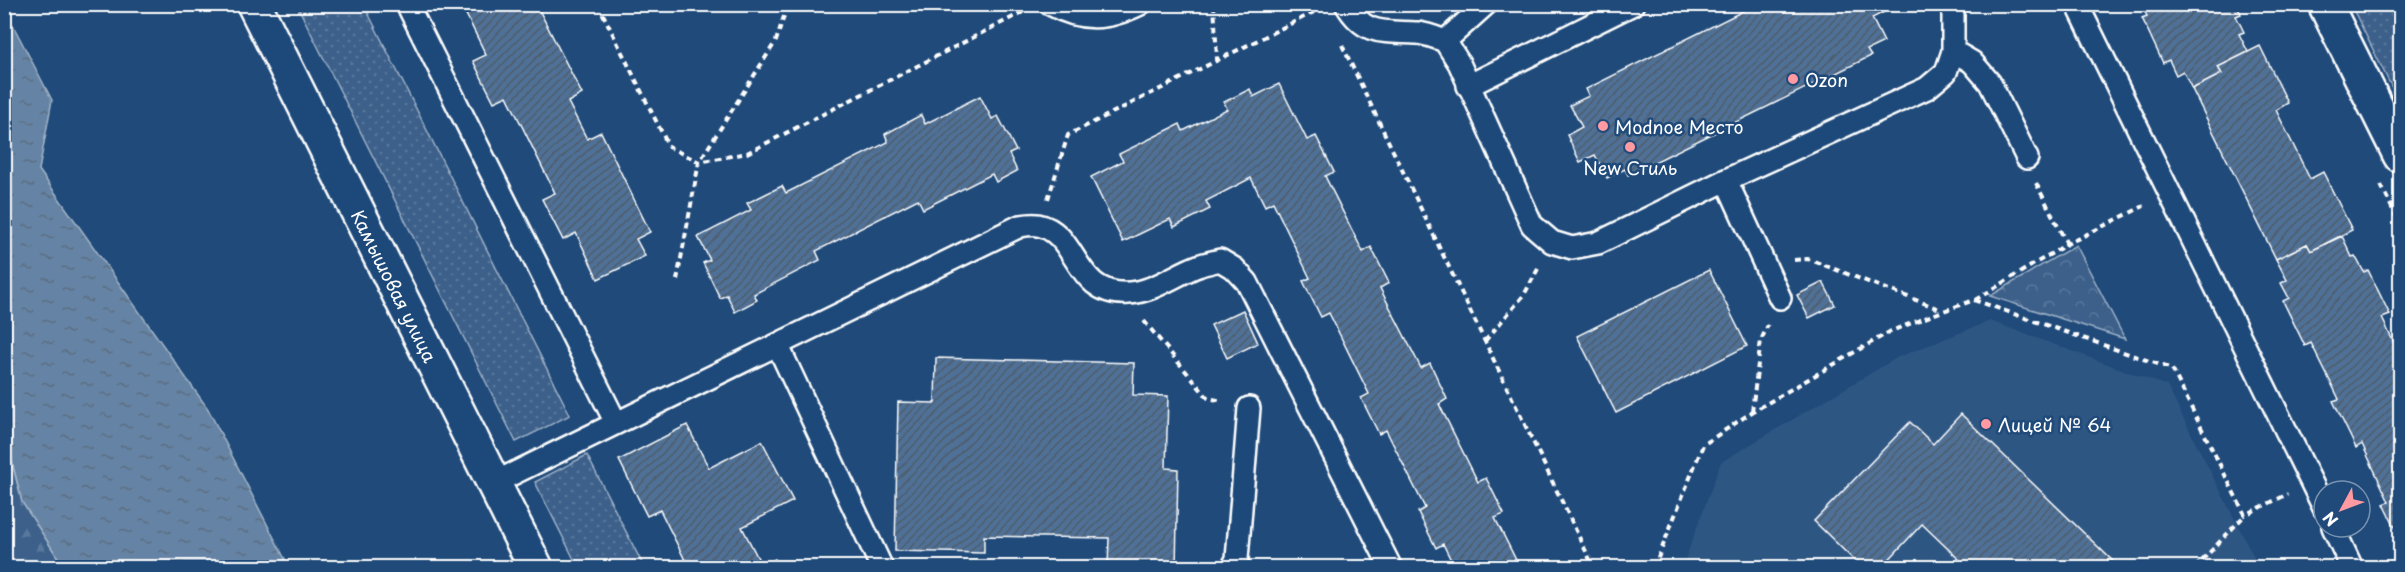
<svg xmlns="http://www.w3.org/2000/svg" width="2405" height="572" font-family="'Playpen Sans',sans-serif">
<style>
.built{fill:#2e5683}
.grass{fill:url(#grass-dots);stroke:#9eb0c5;stroke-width:1.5}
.forest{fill:url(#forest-firs);stroke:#9eb0c5;stroke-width:1.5}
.park{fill:url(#park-crowns);stroke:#9eb0c5;stroke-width:1.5}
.water{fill:url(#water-ripples);stroke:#a3b5c8;stroke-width:1.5}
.building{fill:url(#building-hatch);stroke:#fff;stroke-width:1.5}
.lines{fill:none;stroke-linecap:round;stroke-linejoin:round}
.service-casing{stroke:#fff;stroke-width:26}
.minor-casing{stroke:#fff;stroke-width:38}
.tertiary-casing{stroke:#fff;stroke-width:38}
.path{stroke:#fff;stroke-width:4;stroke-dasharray:6 4.5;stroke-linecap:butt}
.service{stroke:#1f4a7a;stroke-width:21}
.minor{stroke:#1f4a7a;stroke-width:33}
.tertiary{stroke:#1f4a7a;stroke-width:33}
.poi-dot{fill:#ff9aa2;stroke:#1f4a7a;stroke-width:2}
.labels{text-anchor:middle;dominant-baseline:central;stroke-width:5;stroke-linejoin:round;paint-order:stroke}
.poi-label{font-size:18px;fill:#fff;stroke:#1f4a7a;text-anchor:start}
.street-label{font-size:18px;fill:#fff;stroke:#1f4a7a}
</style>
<defs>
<pattern id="grass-dots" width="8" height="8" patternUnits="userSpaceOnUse" patternTransform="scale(1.5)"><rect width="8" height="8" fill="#3c618b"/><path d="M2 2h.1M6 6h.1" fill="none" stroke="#59799c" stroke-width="1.8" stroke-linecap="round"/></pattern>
<pattern id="forest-firs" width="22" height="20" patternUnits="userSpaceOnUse" patternTransform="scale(1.5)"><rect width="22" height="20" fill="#3c618b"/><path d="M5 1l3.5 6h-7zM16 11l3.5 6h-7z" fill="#59799c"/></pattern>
<pattern id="park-crowns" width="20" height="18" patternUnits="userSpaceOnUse" patternTransform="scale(1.5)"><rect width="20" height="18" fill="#3c618b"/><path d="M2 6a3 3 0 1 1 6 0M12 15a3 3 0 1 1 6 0" fill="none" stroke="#59799c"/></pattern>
<pattern id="water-ripples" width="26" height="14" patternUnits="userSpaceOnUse" patternTransform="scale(1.5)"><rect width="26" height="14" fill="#6583a4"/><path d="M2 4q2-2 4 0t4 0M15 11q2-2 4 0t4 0" fill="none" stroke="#5b6d81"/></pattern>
<pattern id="building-hatch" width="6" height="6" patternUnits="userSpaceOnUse" patternTransform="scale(1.5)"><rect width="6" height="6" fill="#507197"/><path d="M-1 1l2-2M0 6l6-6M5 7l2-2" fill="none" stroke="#4e5b6a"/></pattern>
</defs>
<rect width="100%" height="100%" fill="#1f4a7a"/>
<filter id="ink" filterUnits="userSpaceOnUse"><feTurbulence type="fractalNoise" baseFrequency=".0167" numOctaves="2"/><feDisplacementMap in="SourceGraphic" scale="12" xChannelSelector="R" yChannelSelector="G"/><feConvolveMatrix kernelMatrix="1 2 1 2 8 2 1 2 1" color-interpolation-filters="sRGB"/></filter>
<g filter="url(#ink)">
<path class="built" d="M1990,321L2167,386L2259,567L1682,568L1721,462L1898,357Z"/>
<g class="grass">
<path d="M297,5H364L570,415L516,442Z"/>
<path d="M2351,5H2400V104Z"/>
<path d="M587,455L644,567H578L535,482Z"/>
</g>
<path class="forest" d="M4,432L22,502L64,567H5Z"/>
<path class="park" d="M2076,245L2125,339L1990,296Z"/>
<path class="water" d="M4,8L52,100L39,170L208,409L289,567H64L22,502L5,432Z"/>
<g class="building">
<path d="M461,4H536L582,94L568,102L587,139L601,132L650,232L636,239L645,256L598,279L576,233L563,240L542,199L555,193L507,96L494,102L473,61L486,55Z"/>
<path d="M1757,4H1886L1888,10L1872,18L1884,42L1867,50L1871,56L1628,175L1625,169L1607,178L1595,155L1580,162L1567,135L1582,127L1570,105L1589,96L1586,89Z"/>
<path d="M2141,4H2236L2241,14L2236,16L2244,32L2239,34L2248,52L2218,67L2222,74L2192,89L2183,71L2176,75L2169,60L2163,63L2142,18L2147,16Z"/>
<path d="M2260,46L2288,103L2276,110L2310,179L2323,172L2352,230L2311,251L2307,244L2276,259L2192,89L2222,74L2218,67Z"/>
<path d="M1279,84L1307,140L1316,136L1334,172L1325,176L1363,252L1371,247L1389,283L1380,288L1421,368L1430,363L1447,399L1439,404L1478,482L1486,478L1504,514L1495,518L1520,568H1455L1443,544L1436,548L1418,512L1425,508L1386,430L1379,434L1361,398L1369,394L1329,313L1321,317L1303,281L1310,278L1273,202L1265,206L1251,178L1206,201L1210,209L1174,227L1170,219L1123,242L1091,177L1123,161L1119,154L1180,124L1183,131L1227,109L1224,102L1250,89L1253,97Z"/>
<path d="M980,96L992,119L998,116L1016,151L1009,154L1017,171L996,182L992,174L923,209L918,199L816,251L820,260L754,294L757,300L735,312L727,295L720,298L703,263L710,260L698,237L751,210L747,203L782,186L786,193L888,142L885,134L921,115L925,124Z"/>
<path d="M2342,236L2352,257L2355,256L2364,272L2368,270L2390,315L2382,318L2400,356V537L2384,504L2389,502L2362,444L2356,448L2333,401L2339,399L2311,343L2305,346L2283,301L2289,298L2281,283L2287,280L2276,259L2307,244L2311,251Z"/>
<path d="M1709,270L1747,346L1616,413L1577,336Z"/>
<path d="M1823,282L1835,305L1809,318L1797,295Z"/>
<path d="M1243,310L1258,343L1227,358L1211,325Z"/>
<path d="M936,358L1134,363L1133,395L1168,396L1166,468L1178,469L1176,568H1108L1109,538L984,536V553L895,551L898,402L935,403Z"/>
<path d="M1961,414L2120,568H1968L1922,524L1881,568H1862L1814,521L1910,422L1933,444Z"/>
<path d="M687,425L709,468L762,441L793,501L742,527L762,566L775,559L779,568H689L660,510L647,516L619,460Z"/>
</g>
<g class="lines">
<g class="service-casing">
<g id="service">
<path d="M407,4L616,423"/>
<path d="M1050,4C1083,22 1107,20 1140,4"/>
<path d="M1346,4C1365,37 1385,31 1418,33C1427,34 1437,38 1445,41L1459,63L1532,225L1552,242L1572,248L1598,243L1726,180L1927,88L1946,72L1953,51V4"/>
<path d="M2077,4L2324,508"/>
<path d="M1445,41L1486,4"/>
<path d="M1953,51L1972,62L1990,83L2027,158"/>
<path d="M1468,86L1633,4"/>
<path d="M1726,180L1780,298"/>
<path d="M778,346L882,568"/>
<path d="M494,483L1020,226C1026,225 1033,224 1038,225C1079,233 1073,297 1129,293C1153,292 1176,274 1198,266C1205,263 1213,262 1220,260L1235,269L1247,282L1391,568"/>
<path d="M2333,527L2352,568"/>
<path d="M1232,568L1237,559L1249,408"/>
</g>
</g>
<g class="minor-casing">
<path id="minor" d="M2325,4L2400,155"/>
</g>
<g class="tertiary-casing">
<g id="tertiary">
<path id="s1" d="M254,4L536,568"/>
</g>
</g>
<g class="path">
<path d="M598,4L669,147L699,162L747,153L1023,12"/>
<path d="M1214,4L1217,59"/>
<path d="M1342,45L1594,568"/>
<path d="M2036,183L2067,244"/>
<path d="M2381,185L2400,225"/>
<path d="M1048,199L1068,135L1318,10"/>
<path d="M1794,260L1808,259L1942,310"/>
<path d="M677,280L699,162L776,41L788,4"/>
<path d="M1975,300L2067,244L2144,206"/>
<path d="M1144,321L1208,398L1223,401"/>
<path d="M1485,341L1524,295L1539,267"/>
<path d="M1752,411L1761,340L1768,325"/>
<path d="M1654,568L1703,445L1752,412L1891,331L1943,311L1974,300L2172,369L2245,515L2288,494"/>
<path d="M2195,568L2245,515"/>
</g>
<use href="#service" class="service"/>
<use href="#minor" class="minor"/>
<use href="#tertiary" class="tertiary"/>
</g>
</g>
<g class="poi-dot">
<circle cx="1793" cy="79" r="6"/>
<circle cx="1603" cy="126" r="6"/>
<circle cx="1630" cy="147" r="6"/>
<circle cx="1986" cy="424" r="6"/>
</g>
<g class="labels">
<g class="poi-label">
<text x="1805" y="79">Ozon</text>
<text x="1615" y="126">Modnoe Место</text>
<text x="1630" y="167" text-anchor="middle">New Стиль</text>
<text x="1998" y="424">Лицей № 64</text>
</g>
<g class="street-label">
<text stroke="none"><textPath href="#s1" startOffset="315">Камышовая улица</textPath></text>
</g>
</g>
<rect width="2405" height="572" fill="none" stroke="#1f4a7a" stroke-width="24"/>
<rect x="12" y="12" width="2381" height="548" fill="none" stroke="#fff" stroke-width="2" filter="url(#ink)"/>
<g transform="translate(2342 509) rotate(229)"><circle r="28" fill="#1f4a7a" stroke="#7992af" stroke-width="1.5"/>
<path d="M0-4.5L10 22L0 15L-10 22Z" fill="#ff9aa2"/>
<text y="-9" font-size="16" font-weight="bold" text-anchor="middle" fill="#ffffff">N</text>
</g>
</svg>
